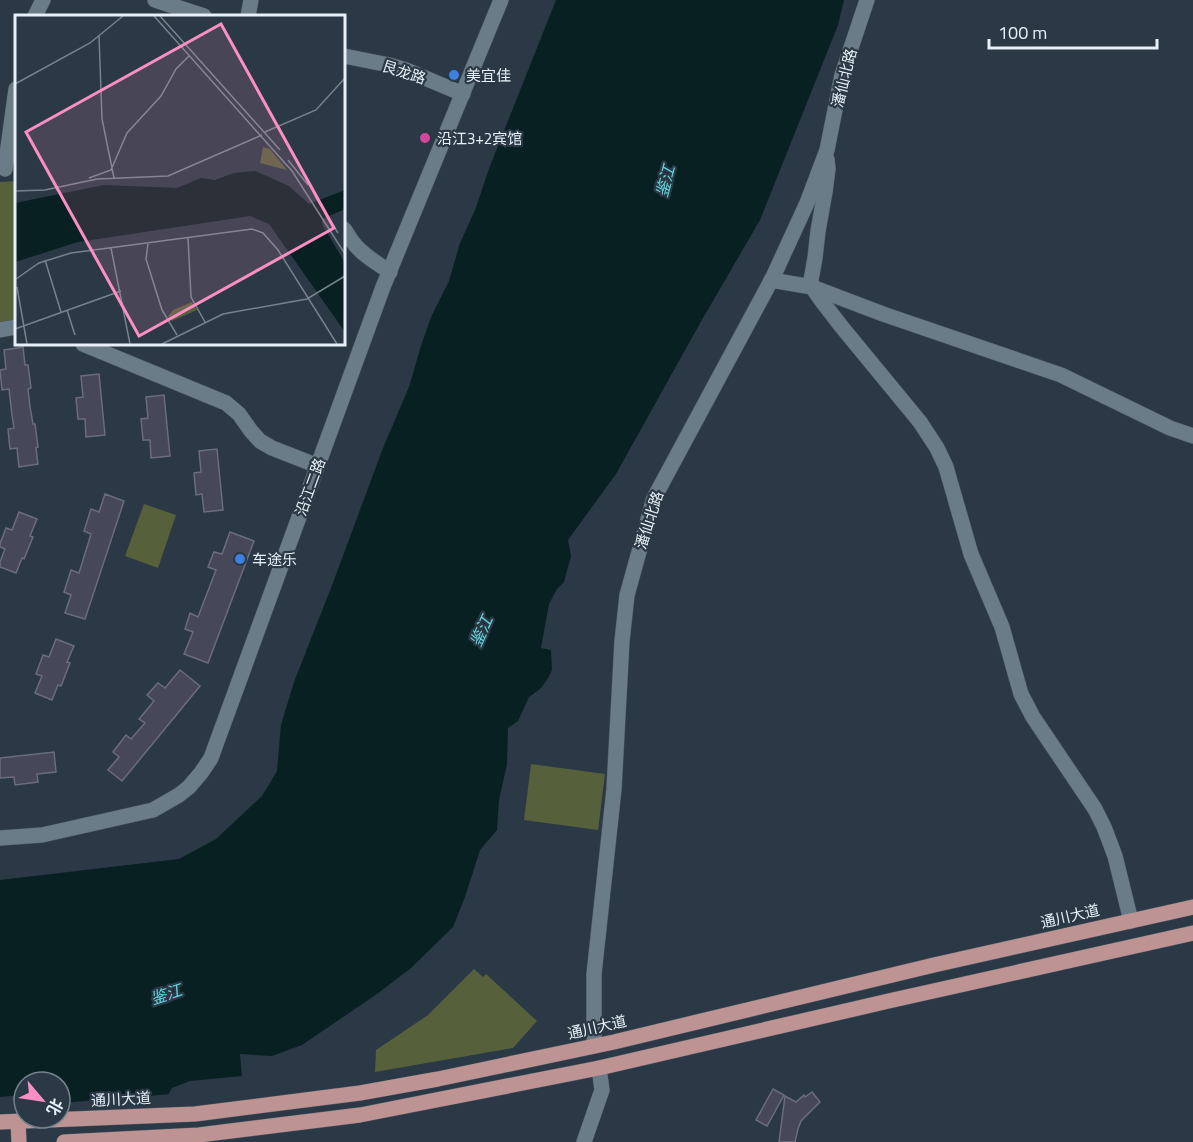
<svg xmlns="http://www.w3.org/2000/svg" width="1193" height="1142" font-family="'Titillium Web','Noto Sans SC',sans-serif">
<style>
.green{fill:#56603a}
.water{fill:#082021}
.pier{fill:#2a3945}
.building{fill:#464758;stroke:#6b6c7e;stroke-width:1.5}
.lines{fill:none;stroke-linecap:round;stroke-linejoin:round}
.minor-casing{stroke:#495660;stroke-width:16}
.major-casing{stroke:#495660;stroke-width:16}
.minor{stroke:#6b7c89;stroke-width:15}
.major{stroke:#be9394;stroke-width:15}
.shop-dot{fill:#3f7fe0;stroke:#2a3945;stroke-width:2}
.hotel-dot{fill:#d1479c;stroke:#2a3945;stroke-width:2}
.labels{text-anchor:middle;dominant-baseline:central;stroke-width:4.5;stroke-linejoin:round;paint-order:stroke}
.street-label{font-size:15px;fill:#e7f0f8;stroke:#2a3945}
.poi-label{font-size:15px;fill:#e7f0f8;stroke:#2a3945;text-anchor:start}
.water-label{font-size:16px;font-style:italic;fill:#64d7de;stroke:#2a3945}
.inset-road{fill:none;stroke:#76828d;stroke-width:1.5}
.view{fill:#fb8fc4;fill-opacity:0.15;stroke:#fb8fc4;stroke-width:3}
.inset-edge{fill:none;stroke:#e7f0f8;stroke-width:3}
</style>
<rect width="100%" height="100%" fill="#2a3945"/>
<g class="green">
<path d="M16,181V322L0,323V182Z"/>
<path d="M144,504L176,515L158,568L125,556Z"/>
<path d="M531,764L605,774L598,830L524,820Z"/>
<path d="M474,969L483,977L486,974L537,1021L513,1048L375,1072L376,1050L428,1015Z"/>
</g>
<path class="water" d="M556,0H844L838,25L760,220L699,325L616,474L568,540L571,556L564,582L557,589L549,604L541,648L551,650L552,670L547,680L540,689L529,697L518,721L508,728L507,764L499,800L497,830L480,850L465,897L453,927L411,968L377,994L302,1045L272,1056L240,1054L242,1076L190,1081L172,1088L161,1106L68,1109L60,1104V1082H24V1095L0,1097V880L179,859L216,839L262,796L277,771L281,725L294,682L331,588L383,448L409,387L420,349L431,317L449,281L460,243L475,210L490,166Z"/>
<path class="pier" d="M172,1094L164,1107L160,1142H66L65,1111L60,1107V1103Z"/>
<g class="building">
<path d="M23,347L25,365H28L31,388L28,389L30,407L33,424H35L38,447L36,448L38,464L19,467L17,448L10,449L8,429L14,428L12,415L9,389L2,390L0,370L6,369L4,350Z"/>
<path d="M99,374L105,435L86,437L85,419H78L76,398L83,397L81,376Z"/>
<path d="M164,395L170,456L151,458L150,440H143L141,419L148,418L146,397Z"/>
<path d="M217,449L223,510L204,512L202,494L196,495L194,473L201,472L199,451Z"/>
<path d="M105,494L124,501L85,619L65,613L71,595L64,592L71,570L79,573L91,534L84,531L91,509L99,512Z"/>
<path d="M19,512L37,519L30,536L33,537L24,559L22,558L16,573L0,567V562L5,549L0,547V544L6,528L12,530Z"/>
<path d="M230,532L254,541L208,663L184,654L193,632L185,629L190,613L198,617L216,570L208,567L214,552L222,554Z"/>
<path d="M56,639L74,646L67,662L70,663L61,686L58,685L52,700L35,693L42,676L36,674L43,655L49,657Z"/>
<path d="M180,670L200,686L122,781L108,770L119,757L113,752L126,735L131,739L145,723L139,719L154,701L147,695L158,683L165,688Z"/>
<path d="M54,752L56,772L37,774L38,782L15,785L14,777L0,778V758Z"/>
<path d="M773,1089L784,1095L767,1126L756,1120Z"/>
<path d="M812,1092L820,1102L801,1121L798,1129L795,1142H779L785,1096L796,1102L804,1095L805,1097Z"/>
</g>
<g class="lines">
<g class="minor-casing">
<g id="minor">
<path d="M155,0L204,16"/>
<path d="M35,16L43,0"/>
<path d="M248,16L251,0"/>
<path d="M344,56L389,65L406,70L463,94"/>
<path d="M827,159L828,169L825,192L818,231L815,258L811,280L812,287L821,300L841,326L920,422L937,448L946,467L971,554L1002,627L1021,694L1033,717L1095,809L1104,827L1115,856L1131,921"/>
<path d="M5,169L16,89"/>
<path d="M344,229C347,233 349,237 352,241C361,254 377,263 390,272"/>
<path d="M771,280L812,287L883,314L1061,375L1170,428L1193,436"/>
<path d="M0,330L16,327"/>
<path d="M83,344L226,403L239,414L251,431L260,441L272,448L318,466"/>
<path d="M0,838L42,835L153,810L179,795L189,787L201,773L211,758L383,287L501,0"/>
<path d="M594,1046V974L614,789L622,641L627,595L654,498L773,277L807,203L827,150L842,75L867,0"/>
<path d="M584,1142L602,1090L599,1068"/>
</g>
</g>
<g class="major-casing">
<g id="major">
<path d="M0,1122L195,1114L360,1093L438,1079L614,1042L934,965L1193,907"/>
<path d="M18,1122L19,1142"/>
<path d="M64,1142L199,1135L360,1115L599,1068L893,1000L1193,933"/>
</g>
</g>
<use href="#minor" class="minor"/>
<use href="#major" class="major"/>
</g>
<g class="shop-dot">
<circle cx="454" cy="75" r="6"/>
<circle cx="240" cy="559" r="6"/>
</g>
<circle class="hotel-dot" cx="425" cy="138" r="6"/>
<g class="labels">
<g class="street-label">
<text transform="translate(404 72) rotate(18)">艮龙路</text>
<text transform="translate(844 78) rotate(-76)">潘仙北路</text>
<text transform="translate(310 487) rotate(-70)">沿江二路</text>
<text transform="translate(649 520) rotate(-72)">潘仙北路</text>
<text transform="translate(1070 916) rotate(-13)">通川大道</text>
<text transform="translate(597 1027) rotate(-13)">通川大道</text>
<text transform="translate(121 1099) rotate(-3)">通川大道</text>
</g>
<g class="poi-label">
<text x="466" y="75">美宜佳</text>
<text x="437" y="138">沿江3+2宾馆</text>
<text x="252" y="559">车途乐</text>
</g>
<g class="water-label">
<text transform="translate(665 181) rotate(-75)">鉴江</text>
<text transform="translate(481 631) rotate(-66)">鉴江</text>
<text transform="translate(166 994) rotate(-18)">鉴江</text>
</g>
</g>
<g transform="translate(15 15)">
<rect width="330" height="330" fill="#2a3945"/>
<path d="M248,132L255,134L272,155L245,148ZM177,287L182,295L157,306L153,301L158,295Z" fill="#56603a"/>
<path d="M240,156L274,171L294,189L330,175V194L307,204V209L330,248V317L254,209L235,201L63,227L0,247V188L89,170L162,173L186,163L200,165L219,158Z" fill="#082021"/>
<path class="inset-road" d="M139,1L277,156L330,239M145,1L265,135M84,21L87,104L99,163M0,69L75,28L108,1M250,117L301,95L330,63M273,145L293,170M74,163L96,155L112,118L146,81L161,54L174,41M0,176L30,175L82,164L153,161L247,120M300,181L323,218M173,223L176,282L190,307M133,229L131,244L147,295L162,320M96,233L115,329M30,245L46,297M1,264L24,248L56,238L237,214L248,218L263,235L322,329M2,272L12,329M52,295L60,320M0,314L106,276M147,329L208,299L292,284L330,261"/>
<path class="view" d="M206,9L319,213L124,321L11,117Z"/>
<rect width="330" height="330" class="inset-edge"/>
</g>
<g transform="translate(42 1100) rotate(119)"><circle r="28" fill="#2a3945" stroke="#76828d" stroke-width="1.5"/>
<path d="M0-4.5L10 22L0 15L-10 22Z" fill="#fb8fc4"/>
<text y="-9" font-size="16" font-weight="bold" text-anchor="middle" fill="#e7f0f8">北</text>
</g>
<path d="M989 39v9h168v-9" fill="none" stroke="#e7f0f8" stroke-width="3"/>
<text x="998" y="39" font-size="18" fill="#e7f0f8" stroke="#2a3945" stroke-width="4.5" paint-order="stroke">100 m</text>
</svg>
